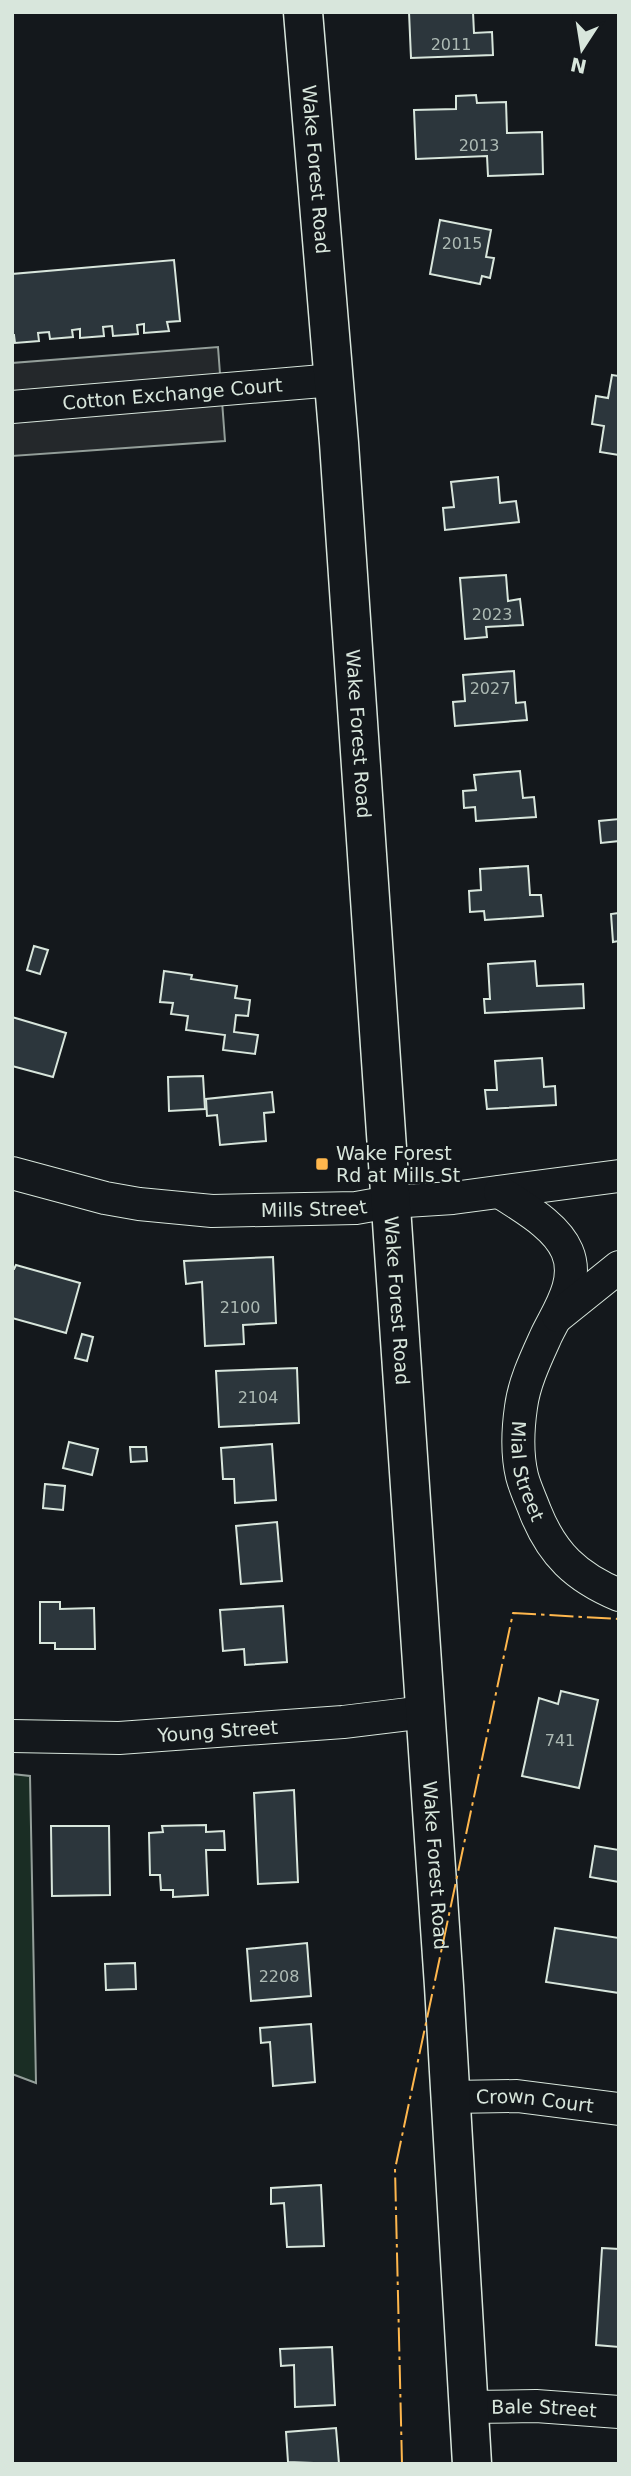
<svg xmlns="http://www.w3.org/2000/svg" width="631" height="2476" font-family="'DejaVu Sans',sans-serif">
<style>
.green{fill:#1a2d24;stroke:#939e99;stroke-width:2}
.parking{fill:#24282b;stroke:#939e99;stroke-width:2}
.building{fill:#2c363c;stroke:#d8e6dc;stroke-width:2}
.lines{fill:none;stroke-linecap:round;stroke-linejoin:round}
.minor-casing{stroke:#d8e6dc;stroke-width:34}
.primary-casing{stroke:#d8e6dc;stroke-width:41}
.minor{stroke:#14181c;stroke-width:32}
.primary{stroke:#14181c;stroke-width:38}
.power{stroke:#ffb74d;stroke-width:2;stroke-dasharray:24 5 3.5 5;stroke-linecap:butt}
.poi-dot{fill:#ffb74d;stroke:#14181c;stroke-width:2.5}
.labels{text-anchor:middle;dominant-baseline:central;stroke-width:5;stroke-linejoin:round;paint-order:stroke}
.number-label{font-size:16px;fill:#adbab4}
.street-label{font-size:19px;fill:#d8e6dc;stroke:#14181c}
.poi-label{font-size:19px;fill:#d8e6dc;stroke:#14181c;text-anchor:start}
</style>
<rect width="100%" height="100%" fill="#14181c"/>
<path class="green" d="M12,1774L30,1776L36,2083L12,2074Z"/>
<path class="parking" d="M218,347L225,441L12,456V363Z"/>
<g class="building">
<path d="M409,12H473L474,33L492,32L493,55L411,58Z"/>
<path d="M476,95L477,103L506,102L507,133L542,132L543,174L488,176L487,156L416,159L414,110L456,109V96Z"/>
<path d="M440,220L491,230L486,257L494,258L490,278L482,276L480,284L430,274Z"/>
<path d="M174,260L180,321L167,322L169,331L144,333V324L137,325L138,334L113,336L112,326L103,327L104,336L80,338V329L72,330L73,337L50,339L49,332L38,333L39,341L15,343L14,335H12V274Z"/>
<path d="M612,375L619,376V455L600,452L604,426L592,424L596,396L608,398Z"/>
<path d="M498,477L500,503L516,501L519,522L445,530L443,508L454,507L451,482Z"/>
<path d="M506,575L508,601L520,599L523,625L486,627L487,637L465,639L460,578Z"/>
<path d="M514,671L516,703L525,702L527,720L455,726L453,702L465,701L463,675Z"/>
<path d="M520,771L523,798L534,797L536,817L476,821L475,807L464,808L463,791L476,790L474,775Z"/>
<path d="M619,819V841L601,843L599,821Z"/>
<path d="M528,866L530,895H541L543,916L485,920L484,911L470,912L469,891L481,890L480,869Z"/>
<path d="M619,913V941L613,942L611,914Z"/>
<path d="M34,946L48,950L40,974L27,970Z"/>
<path d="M535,961L537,986L583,984L584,1008L485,1013L484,999H490L488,964Z"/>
<path d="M164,971L192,975L191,979L237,986L235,998L250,1000L248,1016L236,1015L234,1032L258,1035L255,1054L223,1050L225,1035L186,1030L188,1016L171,1014L173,1003L160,1002Z"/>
<path d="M12,1017L66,1033L53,1077L12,1066Z"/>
<path d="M542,1058L544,1087L555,1086L556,1105L487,1109L485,1090H497L495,1061Z"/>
<path d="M203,1076L205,1109L169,1111L168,1077Z"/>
<path d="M272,1092L274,1112L264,1113L266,1141L220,1145L217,1115L207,1116L206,1099Z"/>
<path d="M273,1257L276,1323L243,1325L244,1344L205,1346L202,1282L186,1284L184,1261Z"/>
<path d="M16,1265L80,1283L66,1333L12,1318V1269H14Z"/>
<path d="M82,1334L93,1337L87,1361L75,1358Z"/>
<path d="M297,1368L299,1423L219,1427L216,1371Z"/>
<path d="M69,1442L98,1449L92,1475L63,1468Z"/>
<path d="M272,1444L276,1500L235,1503L234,1479H223L221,1448Z"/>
<path d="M130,1447H146L147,1461L131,1462Z"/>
<path d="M45,1484L65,1486L63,1510L43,1508Z"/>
<path d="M277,1522L282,1581L241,1584L236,1526Z"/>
<path d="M40,1602H60V1609L94,1608L95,1649H55V1643H40Z"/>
<path d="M283,1606L287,1662L245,1665L244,1649L223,1651L220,1610Z"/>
<path d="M561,1691L598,1700L579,1788L522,1776L539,1698L558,1704Z"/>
<path d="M294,1790L298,1882L258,1884L254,1793Z"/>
<path d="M206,1825V1832L224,1831L225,1850H206L208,1895L173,1897V1890H161L160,1875H150L149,1833L163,1832L162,1826Z"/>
<path d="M51,1826H109L110,1895L52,1896Z"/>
<path d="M595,1846L619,1850V1882L590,1877Z"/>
<path d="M555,1928L619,1938V1993L546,1982Z"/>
<path d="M307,1943L311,1996L251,2001L247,1949Z"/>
<path d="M135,1963L136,1989L106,1990L105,1964Z"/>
<path d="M311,2024L315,2082L273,2086L270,2042L261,2043L260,2028Z"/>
<path d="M321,2185L324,2246L287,2247L284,2203L271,2204V2188Z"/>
<path d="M602,2248L619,2249V2347L596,2345Z"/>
<path d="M332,2347L335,2405L295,2407L294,2365L281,2366L280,2349Z"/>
<path d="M336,2428L339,2464L288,2462L286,2432Z"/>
</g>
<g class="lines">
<g class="minor-casing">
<g id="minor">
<path id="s1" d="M12,407L334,380"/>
<path id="s2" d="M12,1173L105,1198L139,1204L212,1211L356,1208L390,1202L453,1198L619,1176"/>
<path id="s3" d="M500,1192C522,1207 556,1225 567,1251C580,1281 558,1311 546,1336C536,1358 524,1383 521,1407C518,1428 517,1455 522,1476C525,1488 531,1500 535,1511C552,1554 576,1577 619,1595"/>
<path d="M558,1316L619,1267"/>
<path id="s4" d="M12,1736L119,1738L343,1722L425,1712"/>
<path id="s5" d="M451,2097L517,2096L619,2109"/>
<path id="s6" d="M469,2407L536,2406L619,2412"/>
</g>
</g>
<g class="primary-casing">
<g id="primary">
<path id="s7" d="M303,12L339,443L444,1986L472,2464"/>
</g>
</g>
<use href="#minor" class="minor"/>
<use href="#primary" class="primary"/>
<path class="power" d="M402,2464L395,2169L513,1613L619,1619"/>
</g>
<rect class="poi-dot" x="315" y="1157" width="14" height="14" rx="3.5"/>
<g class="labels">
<g class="number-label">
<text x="451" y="44">2011</text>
<text x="479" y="145">2013</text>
<text x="462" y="243">2015</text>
<text x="492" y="614">2023</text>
<text x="490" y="688">2027</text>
<text x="240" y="1307">2100</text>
<text x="258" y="1397">2104</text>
<text x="560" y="1740">741</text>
<text x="279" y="1976">2208</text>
</g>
<g class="street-label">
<text stroke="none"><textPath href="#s7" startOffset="158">Wake Forest Road</textPath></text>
<text stroke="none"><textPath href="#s1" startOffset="161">Cotton Exchange Court</textPath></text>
<text stroke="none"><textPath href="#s7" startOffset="724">Wake Forest Road</textPath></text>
<text stroke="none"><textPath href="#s2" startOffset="306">Mills Street</textPath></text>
<text stroke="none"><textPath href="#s7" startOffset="1292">Wake Forest Road</textPath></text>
<text stroke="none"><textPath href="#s3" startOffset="322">Mial Street</textPath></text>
<text stroke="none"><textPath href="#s4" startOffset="206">Young Street</textPath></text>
<text stroke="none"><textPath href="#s7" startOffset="1858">Wake Forest Road</textPath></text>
<text stroke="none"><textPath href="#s5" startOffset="84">Crown Court</textPath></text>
<text stroke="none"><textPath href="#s6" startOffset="75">Bale Street</textPath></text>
</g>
<g class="poi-label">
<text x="336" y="1153">Wake Forest<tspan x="336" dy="22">Rd at Mills St</tspan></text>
</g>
</g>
<rect width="631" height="2476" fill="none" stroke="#d8e6dc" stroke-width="28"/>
<g transform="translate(582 49) rotate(192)" stroke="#14181c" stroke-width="5" paint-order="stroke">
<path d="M0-5L12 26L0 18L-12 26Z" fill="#d8e6dc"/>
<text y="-10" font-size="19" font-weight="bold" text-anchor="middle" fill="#d8e6dc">N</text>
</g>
</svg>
